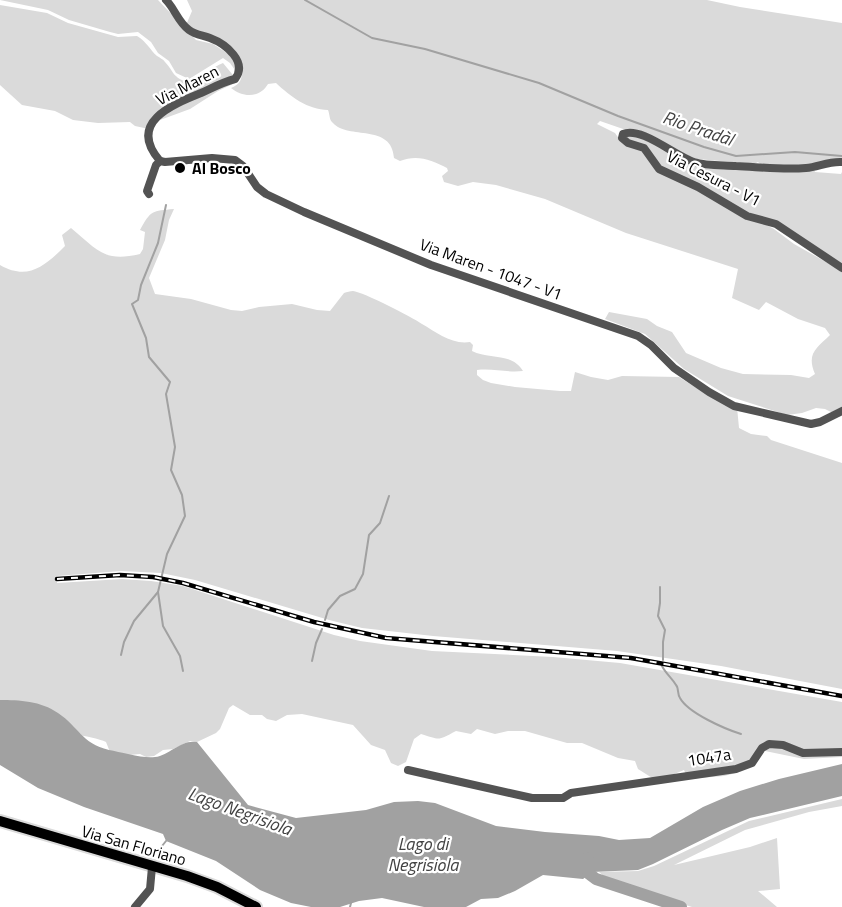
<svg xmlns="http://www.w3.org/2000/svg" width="842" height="907" font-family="'Titillium Web',sans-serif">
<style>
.green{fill:#dadada}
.water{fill:#a1a1a1}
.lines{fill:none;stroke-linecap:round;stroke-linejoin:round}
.stream{stroke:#a1a1a1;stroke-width:2}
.river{stroke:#a1a1a1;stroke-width:12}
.major-casing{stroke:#dbdbdb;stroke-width:14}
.minor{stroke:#535353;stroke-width:8}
.major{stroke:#000;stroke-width:10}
.rail-casing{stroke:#000;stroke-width:4.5}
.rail{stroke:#fff;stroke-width:2;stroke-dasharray:7;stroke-linecap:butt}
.poi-dot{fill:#000;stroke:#fff;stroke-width:2}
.labels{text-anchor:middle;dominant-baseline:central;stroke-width:4.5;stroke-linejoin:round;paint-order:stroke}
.street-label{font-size:16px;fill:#000;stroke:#fff}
.poi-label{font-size:16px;font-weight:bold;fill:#000;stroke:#fff;text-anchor:start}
.water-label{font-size:18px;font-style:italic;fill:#424242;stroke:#fff}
</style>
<rect width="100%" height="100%" fill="#fff"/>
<g class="green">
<path d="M0,0H158L196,40L213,44L230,55L237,64V73L230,63L223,58L189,79L176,73L169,61L158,53L151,42L138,32L118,34L110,32L69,20L48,10Z"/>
<path d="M187,0H707L740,7L842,23V160L798,166L760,164L758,162L754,164L697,159L626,130L600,121L597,124L615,133L622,143L639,149L686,183L774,229L794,244L842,271V409L833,413L825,409L816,408L802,413L787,415L728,396L684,369L645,334L605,319L609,312L647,319L657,326L672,332L686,353L721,368L743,374L791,375L809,378L815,374C806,353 817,348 830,335L825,328L798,319L766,302L759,310L732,298L738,269L626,233L545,199L496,185L473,182L458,186L444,182L442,176L448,171L447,168C432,160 417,154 400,161L394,158C392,123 348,140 333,123C329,120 330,115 328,110C308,110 290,96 276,83L268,84C260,98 243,98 231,88C239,85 242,80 242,72L232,53L186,25L192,11Z"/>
<path d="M0,5L47,13L68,23L118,37L137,36C147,42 150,50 157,56C160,58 163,59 165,62C175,73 172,77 189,83C201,77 211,68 223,63L237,80L235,83L218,91L190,109L160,120L149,129L135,126L130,122L98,123L73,120L55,111L22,105L0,85Z"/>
<path d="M635,135L695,164L814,170L815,172L841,174L842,172V265L754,216L669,172L625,136Z"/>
<path d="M174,209L169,220L165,240L149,278L155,294L191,299L231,310L242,311L259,307L292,304L317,310L330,311L344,293C347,292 350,291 353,291C363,292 412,317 422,324C436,332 452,345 470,342L473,345L472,351C489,360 512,352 523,371C507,373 493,368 477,370V375L483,380L491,383L515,387L560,391H571L575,372L591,377L608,380L622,376L679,377L695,387L737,407L739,428L751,434L767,436L771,440L842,463V689L721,666L617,651L433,636L362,628L329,620L195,580L161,573L121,571L57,576V583L122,579L151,581L183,586L334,635L360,641L432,651L553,657L620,663L842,702V757L804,759L765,751L736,773L724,776L688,779L684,770L657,781L638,769L635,761L618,758L582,743H567L525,731H508L495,734L477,729L471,734L456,731C437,741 441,740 421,734L414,739L406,762L398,766L391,763L385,750L371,745L353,725L302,714L287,715L276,721L267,719L262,715H250L233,705L229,708L220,729L216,733L197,742L190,741L173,749L163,750L154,756L146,757L140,754L129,755L110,752L106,742C100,739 83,735 76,735L0,708V265C28,281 45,266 65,246L62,235L71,228C97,249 103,263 140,254L143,249L145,232L140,230C151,210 152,211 174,209Z"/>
<path d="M842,799V806L809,812L745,830L674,865L750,847L777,838L780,889L758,891L777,907H692L608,880L599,872L638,871L654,866L749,821Z"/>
</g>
<path class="water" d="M0,700C19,700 41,701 58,713C79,727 81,743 109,750C121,752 144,759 155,757C170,755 181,739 197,742L248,805L296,818L366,810L394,802L418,801L435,803L496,826L545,832L599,836L619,840L650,838L703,807L740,791L779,779L842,764V796L750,818L722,830L653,864L638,870L592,872L583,879L543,875L515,891L498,898L481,899L466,907H424L382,898L359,901L340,907H311L291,903L260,890L216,861L166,841L163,834L84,807L38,788L0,765Z"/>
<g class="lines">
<g class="stream">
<path d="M305,0L372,38L425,49L539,83L618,116L704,147L736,156L795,152L842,156"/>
<path d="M660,587V603L658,616L665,630L663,642V660"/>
<path d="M158,592L163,626L180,656L183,671"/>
<path d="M325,620L328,610L340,596L355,589L363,574L369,535L380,523L389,496"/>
<path d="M121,655L124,642L134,621L158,592L167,554L185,516L182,495L171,470L175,447L166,394L170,382L149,357L146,338L132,304L138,300L141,285L158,243L166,205"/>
<path d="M312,661L316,643L322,629"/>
<path d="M662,666C666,674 672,678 676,685C679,688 677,694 680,698C688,713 725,729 741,734"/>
<path d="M150,861L166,841"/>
<path d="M350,907L351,903"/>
</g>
<path class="river" d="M588,858V873L596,879L681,907"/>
<g class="major-casing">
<path id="major" d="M0,821L187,876L217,887L256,907"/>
</g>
<g class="minor">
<path d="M160,161L165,162L212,158L235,160L243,166L257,187L266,194L304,212L431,265L638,336L651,345L674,368L709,392L734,406L811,424L820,422L842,411"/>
<path d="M160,161C127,123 171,105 201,93C212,88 223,82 235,79C248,62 226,44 210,38C202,35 196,35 189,30C178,22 175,9 166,0"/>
<path d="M842,162C829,161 818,167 806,168C782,170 759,167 736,166C723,165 707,166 694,162C675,156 641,126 623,134L622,138L628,143L644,148L659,169L698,187L747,216L776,224L842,268"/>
<path d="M149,194L147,191L156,165L160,161"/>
<path d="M408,770L532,798H563L571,793L736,769L752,763L762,748L769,744L783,745L803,753L842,752"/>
<path d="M135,907L150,889L152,867"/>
</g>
<use href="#major" class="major"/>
<g class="rail-casing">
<path id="rail" d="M57,579L120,575L153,577L183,583L314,622L386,638L631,658L842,696"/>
</g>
<use href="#rail" class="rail"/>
</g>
<circle class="poi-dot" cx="180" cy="168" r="6"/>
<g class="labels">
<g class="street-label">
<text transform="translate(187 85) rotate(-27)">Via Maren</text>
<text transform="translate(714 178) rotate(27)">Via Cesura - V1</text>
<text transform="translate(491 269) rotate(20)">Via Maren - 1047 - V1</text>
<text transform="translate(709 757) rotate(-9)">1047a</text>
<text transform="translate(134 845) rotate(16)">Via San Floriano</text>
</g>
<g class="poi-label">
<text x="192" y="168">Al Bosco</text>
</g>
<g class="water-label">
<text transform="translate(698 128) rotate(19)">Rio Pradàl</text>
<text transform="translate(240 811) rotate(20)">Lago Negrisiola</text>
<text x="423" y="843">Lago di<tspan x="423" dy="21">Negrisiola</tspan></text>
</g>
</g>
</svg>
